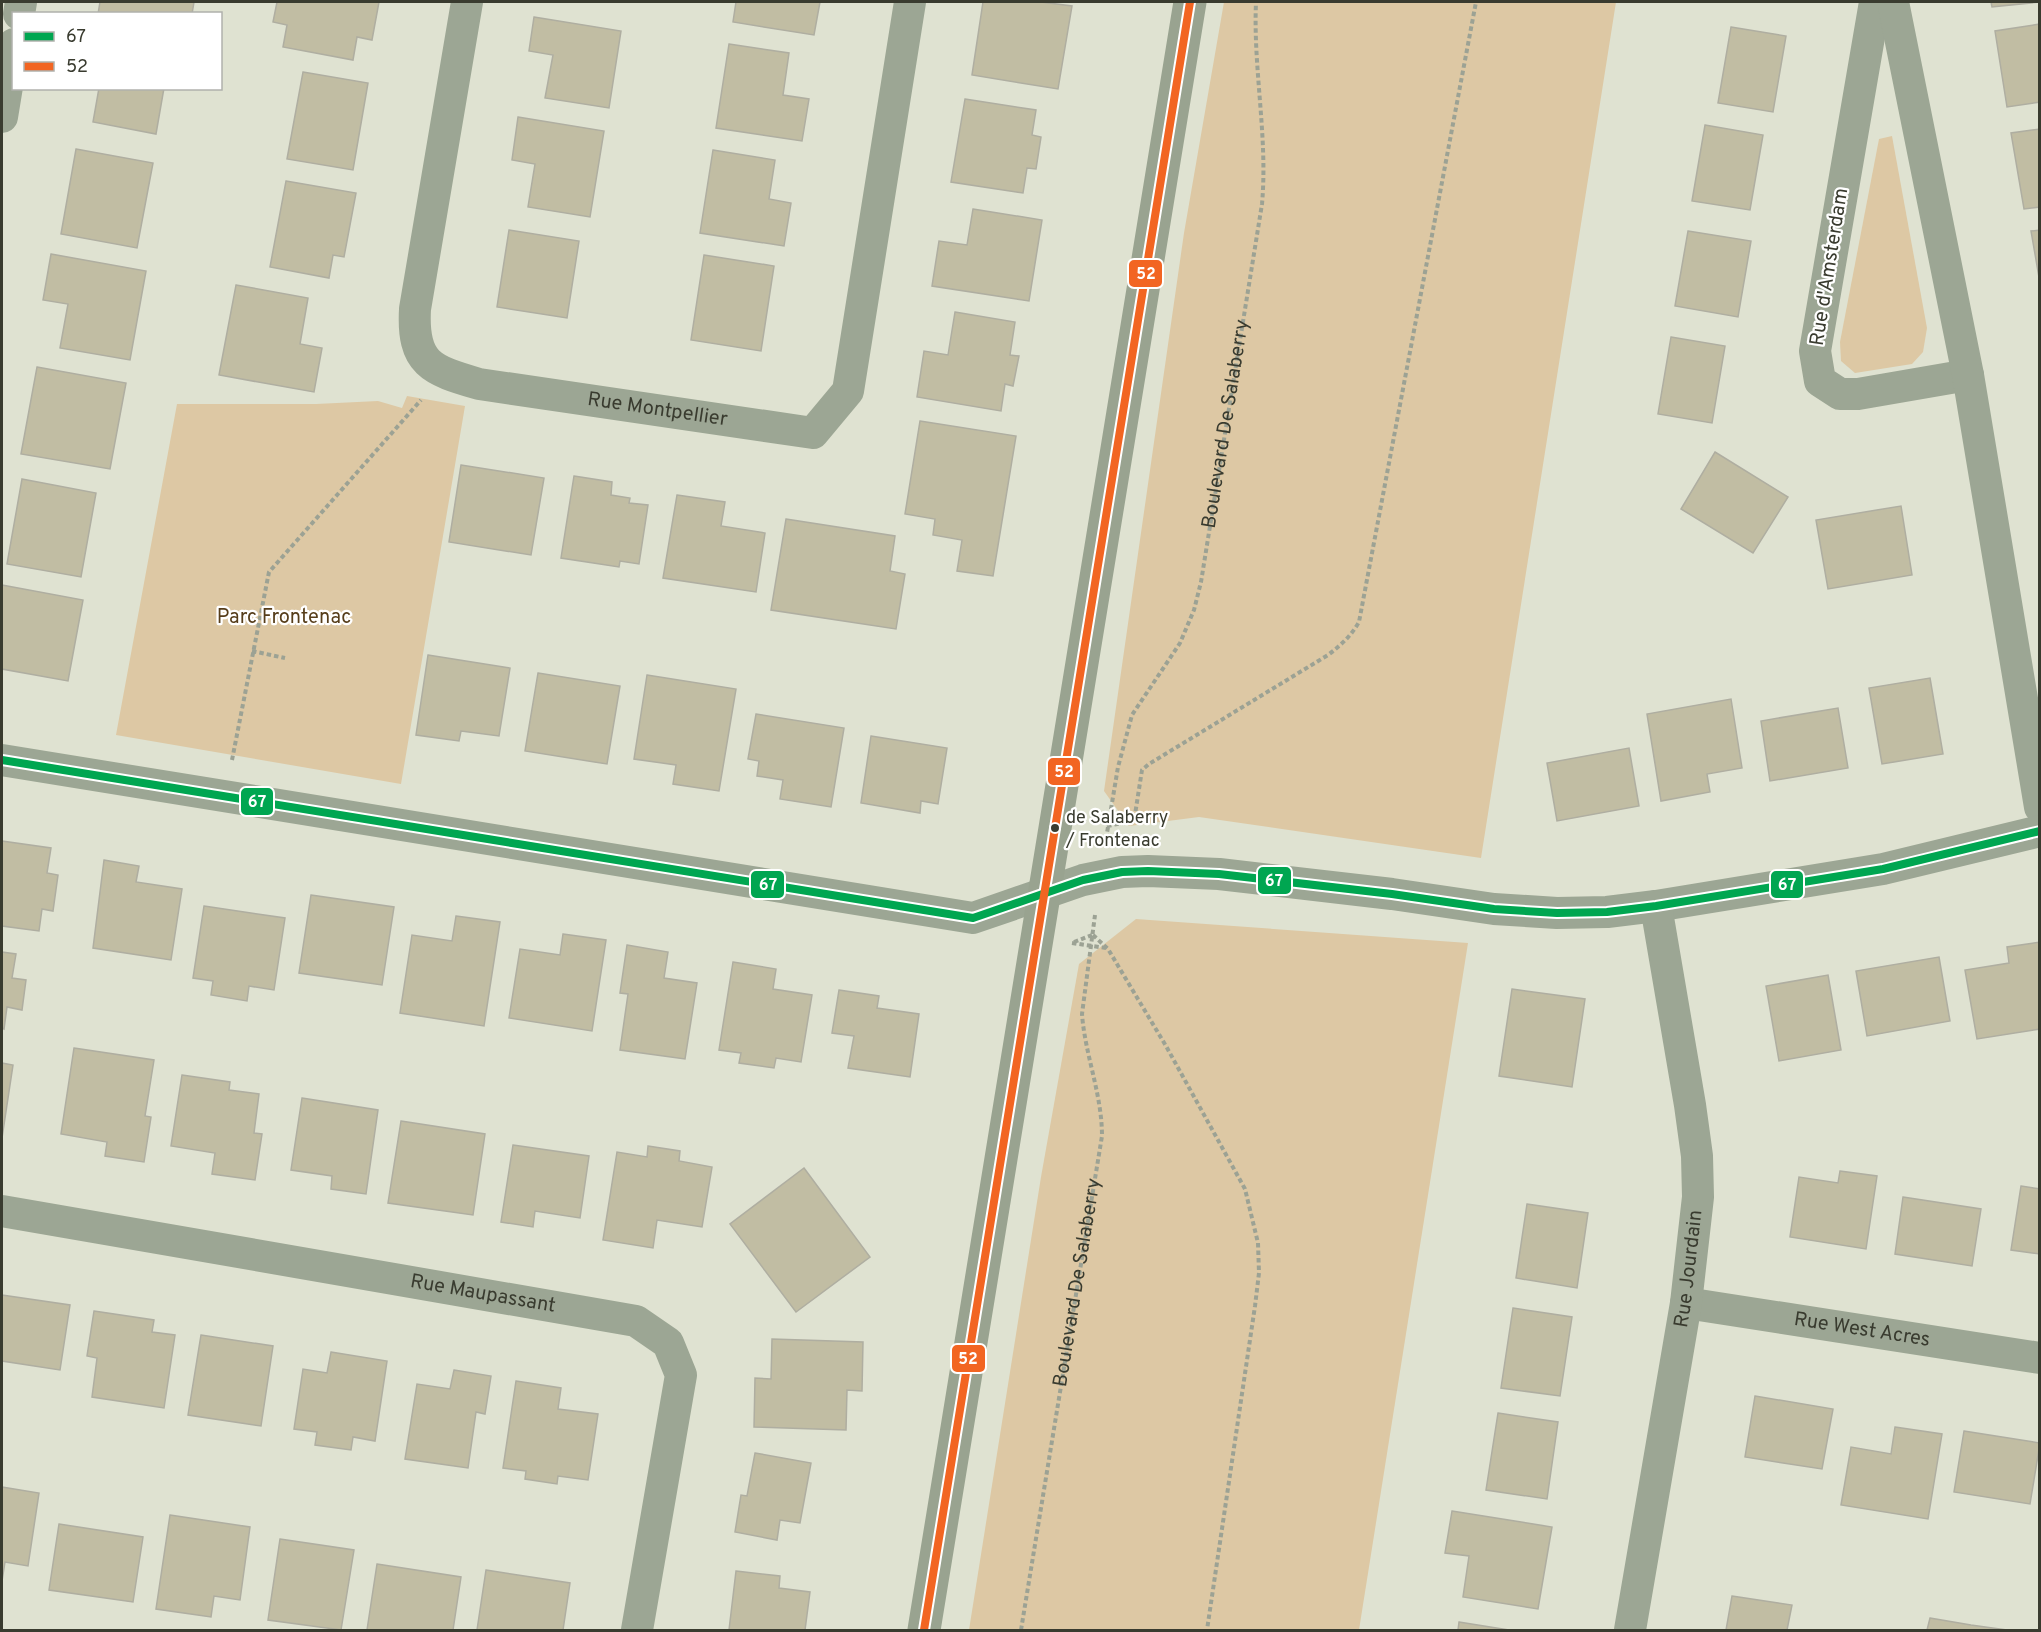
<svg xmlns="http://www.w3.org/2000/svg" width="2041" height="1632" font-family="Overpass,sans-serif">
<style>
.green{fill:#ddc8a4}
.building{fill:#c1bda3;stroke:#afaea1;stroke-width:1.5}
.lines{fill:none;stroke-linecap:round;stroke-linejoin:round}
.path{stroke:#9ca294;stroke-width:4;stroke-dasharray:4.5 3;stroke-linecap:butt}
.street{stroke:#9ca694;stroke-width:32}
.secondary{stroke:#99a390;stroke-width:33}
.bus-1-casing{stroke:#fff;stroke-width:12}
.bus-2-casing{stroke:#fff;stroke-width:12}
.bus-1{stroke:#00a651;stroke-width:8}
.bus-2{stroke:#f26522;stroke-width:8}
.bus-dot{fill:#393b2f;stroke:#fff;stroke-width:2}
.labels{text-anchor:middle;dominant-baseline:central;stroke-width:4.5;stroke-linejoin:round;paint-order:stroke}
.bus-label{font-size:18px;fill:#393b2f;stroke:#fff;text-anchor:start}
.street-label{font-size:20px;fill:#393b2f;stroke:#fff}
.park-label{font-size:20px;fill:#563d1a;stroke:#fff}
.line-badge{stroke:#fff;stroke-width:2}
.badge-label{font-size:16px;text-anchor:middle;font-weight:bold;fill:#fff}
</style>
<rect width="100%" height="100%" fill="#dfe2d1"/>
<g class="green">
<path d="M1224,2H1616L1481,858L1199,817L1129,826L1104,791L1184,233Z"/>
<path d="M1892,136L1927,328L1923,352L1912,364L1855,373L1841,361L1840,342L1879,139Z"/>
<path d="M407,396L465,406L401,784L116,735L177,404H316L378,401L402,408Z"/>
<path d="M1136,919L1468,943L1359,1630H969L1041,1177L1079,964Z"/>
</g>
<g class="building">
<path d="M100,2H194L192,14H98Z"/>
<path d="M277,2H379L372,40L357,37L353,60L283,47L287,25L273,22Z"/>
<path d="M736,2H820L814,35L733,22Z"/>
<path d="M983,2H1041L1072,6L1058,89L972,75Z"/>
<path d="M1991,2H2040L1992,7Z"/>
<path d="M534,17L621,31L609,108L545,98L553,55L529,51Z"/>
<path d="M2040,24V102L2007,107L1995,31Z"/>
<path d="M1731,27L1786,36L1773,112L1718,103Z"/>
<path d="M729,44L789,53L783,95L809,99L802,141L716,128Z"/>
<path d="M303,72L368,83L353,170L287,159Z"/>
<path d="M99,88H164L156,134L93,122Z"/>
<path d="M965,99L1036,110L1032,135L1041,137L1036,169L1027,168L1023,193L951,182Z"/>
<path d="M518,117L604,131L590,217L528,207L535,164L512,160Z"/>
<path d="M1705,125L1763,135L1750,210L1692,201Z"/>
<path d="M2040,129V207L2024,209L2011,133Z"/>
<path d="M76,149L153,163L137,248L61,234Z"/>
<path d="M713,150L775,160L769,199L791,203L784,246L700,233Z"/>
<path d="M286,181L356,193L344,257L333,255L329,278L270,267Z"/>
<path d="M973,209L1042,220L1029,301L932,286L939,241L967,245Z"/>
<path d="M509,230L579,241L567,318L497,307Z"/>
<path d="M2040,230V283L2031,231Z"/>
<path d="M1688,231L1751,241L1738,317L1675,306Z"/>
<path d="M51,254L146,271L130,360L60,348L68,304L43,300Z"/>
<path d="M704,255L774,266L761,351L691,340Z"/>
<path d="M236,285L308,298L300,344L322,348L314,392L219,375Z"/>
<path d="M955,312L1015,322L1010,355L1019,356L1013,386L1005,384L1001,411L917,397L924,351L948,355Z"/>
<path d="M1671,337L1725,346L1712,423L1658,414Z"/>
<path d="M37,367L126,383L110,469L21,454Z"/>
<path d="M920,421L1016,436L993,576L957,571L962,540L933,535L935,519L905,514Z"/>
<path d="M1715,452L1788,497L1753,553L1681,509Z"/>
<path d="M461,465L544,478L531,555L449,542Z"/>
<path d="M574,476L612,482L611,495L630,498L629,503L648,505L639,564L620,561L619,567L561,558Z"/>
<path d="M22,479L96,493L81,577L7,564Z"/>
<path d="M677,495L725,502L721,526L765,533L756,592L663,578Z"/>
<path d="M1901,506L1912,575L1828,589L1816,520Z"/>
<path d="M786,519L895,536L890,571L905,574L896,629L771,610Z"/>
<path d="M2,585L83,600L68,681L2,669Z"/>
<path d="M428,655L510,668L499,736L461,731L459,741L416,735Z"/>
<path d="M538,673L620,686L607,764L525,751Z"/>
<path d="M647,675L736,689L719,791L673,784L676,765L634,759Z"/>
<path d="M1930,678L1943,754L1882,764L1869,688Z"/>
<path d="M1731,699L1742,768L1707,774L1710,792L1661,801L1647,714Z"/>
<path d="M1838,708L1848,768L1770,781L1761,721Z"/>
<path d="M756,714L844,728L831,807L780,799L783,780L757,776L759,761L748,759Z"/>
<path d="M871,736L947,748L938,804L921,801L920,813L861,803Z"/>
<path d="M1629,748L1639,806L1557,821L1547,763Z"/>
<path d="M2,841L51,848L47,873L58,875L53,911L42,909L39,931L2,926Z"/>
<path d="M104,860L139,866L136,882L182,889L171,960L93,948Z"/>
<path d="M311,895L394,907L382,985L299,973Z"/>
<path d="M204,906L285,918L274,990L249,986L247,1001L211,995L213,981L193,978Z"/>
<path d="M456,916L500,922L484,1026L400,1013L412,935L452,941Z"/>
<path d="M563,934L606,940L592,1031L509,1018L520,949L560,955Z"/>
<path d="M2040,942V1029L1977,1039L1965,970L2009,963L2007,947Z"/>
<path d="M627,945L668,952L664,978L697,983L685,1059L620,1050L628,994L620,993Z"/>
<path d="M2,952L16,954L12,978L26,980L22,1010L7,1007L4,1029L2,1028Z"/>
<path d="M1939,957L1950,1021L1867,1036L1856,971Z"/>
<path d="M733,962L776,969L773,989L812,995L801,1062L776,1058L774,1068L739,1063L741,1053L719,1050Z"/>
<path d="M1828,975L1841,1050L1779,1061L1766,986Z"/>
<path d="M1512,989L1585,999L1572,1087L1499,1076Z"/>
<path d="M839,990L879,996L877,1008L919,1014L910,1077L848,1068L854,1036L832,1033Z"/>
<path d="M74,1048L154,1060L145,1116L151,1117L144,1162L105,1156L107,1142L61,1134Z"/>
<path d="M2,1063L13,1065L2,1138Z"/>
<path d="M182,1075L230,1082L229,1090L259,1094L254,1133L262,1134L255,1180L212,1174L215,1153L171,1146Z"/>
<path d="M302,1098L378,1110L366,1194L331,1189L332,1176L291,1170Z"/>
<path d="M401,1121L485,1134L473,1215L388,1203Z"/>
<path d="M513,1145L589,1156L580,1218L535,1211L533,1227L501,1222Z"/>
<path d="M648,1146L680,1151L679,1161L712,1167L702,1227L657,1220L653,1248L603,1240L617,1152L647,1157Z"/>
<path d="M804,1168L870,1257L796,1312L730,1224Z"/>
<path d="M1840,1171L1877,1176L1866,1249L1790,1237L1799,1177L1838,1183Z"/>
<path d="M2021,1186L2040,1189V1254L2011,1250Z"/>
<path d="M1903,1197L1981,1209L1972,1266L1895,1254Z"/>
<path d="M1527,1204L1588,1213L1577,1288L1516,1278Z"/>
<path d="M2,1295L70,1305L60,1370L2,1361Z"/>
<path d="M1513,1308L1572,1317L1560,1396L1501,1388Z"/>
<path d="M94,1311L154,1320L152,1332L175,1335L164,1408L92,1397L97,1358L87,1356Z"/>
<path d="M201,1335L273,1346L261,1426L188,1415Z"/>
<path d="M772,1339L863,1342L862,1391L847,1390L846,1430L754,1427L755,1378L771,1379Z"/>
<path d="M331,1352L387,1361L375,1441L353,1437L351,1450L315,1445L317,1432L294,1429L303,1369L327,1373Z"/>
<path d="M454,1370L491,1376L485,1414L476,1412L468,1468L405,1459L417,1384L450,1389Z"/>
<path d="M516,1381L561,1388L558,1409L598,1414L588,1480L558,1476L557,1484L525,1479L526,1471L503,1468Z"/>
<path d="M1755,1396L1833,1409L1822,1469L1745,1457Z"/>
<path d="M1498,1413L1558,1422L1547,1499L1486,1490Z"/>
<path d="M1895,1427L1942,1434L1928,1519L1841,1505L1851,1447L1891,1454Z"/>
<path d="M1964,1431L2040,1443L2030,1504L1954,1492Z"/>
<path d="M755,1453L811,1463L800,1523L780,1520L777,1540L735,1532L741,1495L747,1496Z"/>
<path d="M2,1487L39,1493L28,1566L5,1562L2,1581Z"/>
<path d="M1452,1511L1552,1527L1538,1609L1463,1597L1469,1556L1445,1553Z"/>
<path d="M170,1515L250,1527L240,1600L214,1596L211,1617L156,1609Z"/>
<path d="M59,1524L143,1537L133,1602L49,1590Z"/>
<path d="M280,1539L354,1550L341,1630L268,1620Z"/>
<path d="M377,1564L461,1577L453,1630H367Z"/>
<path d="M486,1570L570,1583L563,1630H477Z"/>
<path d="M736,1571L780,1576L779,1588L810,1592L805,1630H729Z"/>
<path d="M1732,1596L1792,1605L1787,1630H1726Z"/>
<path d="M1930,1618L1971,1625L2007,1630H1927Z"/>
<path d="M1459,1622L1509,1630H1458Z"/>
</g>
<g class="lines">
<g class="path">
<path d="M252,651L285,658"/>
<path d="M232,760L269,572L421,400"/>
<path d="M1107,826L1134,821L1142,770L1149,764L1328,655C1341,645 1351,636 1359,622L1476,2"/>
<path id="s1" d="M1106,839L1118,767L1132,715L1180,643L1194,610L1201,582L1262,204C1268,137 1253,69 1256,2"/>
<path d="M1093,935L1108,949L1166,1046L1245,1189L1258,1243L1259,1273L1255,1306L1207,1630"/>
<path d="M1074,942L1092,935"/>
<path d="M1072,943L1106,948"/>
<path id="s2" d="M1021,1630L1102,1136C1102,1094 1085,1055 1082,1014L1095,915"/>
</g>
<g class="street">
<path id="s3" d="M467,2L415,309C412,364 431,370 479,384L813,433L848,391L910,2"/>
<path d="M1875,2L1815,351L1820,381L1840,394H1858L1968,375"/>
<path d="M1893,2L1968,375L2040,807"/>
<path d="M19,14L21,2"/>
<path d="M2,117L14,44"/>
<path d="M2,760L973,918L1083,880L1122,872L1148,871L1219,874L1392,894L1494,909L1557,913L1607,912L1656,906L1883,869L2040,831"/>
<path id="s4" d="M2,1211L636,1321L668,1343L681,1375L637,1630"/>
<path id="s5" d="M1686,1303L2040,1358"/>
<path id="s6" d="M1630,1630L1686,1303L1698,1197L1697,1156L1690,1105L1656,906"/>
</g>
<path class="secondary" d="M924,1630L1190,2"/>
<g class="bus-1-casing">
<path id="bus-1" d="M2,760L973,918L1083,880L1122,872L1148,871L1219,874L1392,894L1494,909L1557,913L1607,912L1656,906L1883,869L2040,831"/>
</g>
<g class="bus-2-casing">
<path id="bus-2" d="M924,1630L1190,2"/>
</g>
<use href="#bus-1" class="bus-1"/>
<use href="#bus-2" class="bus-2"/>
</g>
<circle class="bus-dot" cx="1055" cy="828" r="5"/>
<g class="labels">
<g class="bus-label">
<text x="1066" y="818">de Salaberry<tspan x="1066" dy="23">/ Frontenac</tspan></text>
</g>
<g class="street-label">
<text transform="translate(1830 267) rotate(-81)">Rue d'Amsterdam</text>
<text stroke="none"><textPath href="#s3" startOffset="604">Rue Montpellier</textPath></text>
<text stroke="none"><textPath href="#s1" startOffset="438">Boulevard De Salaberry</textPath></text>
<text stroke="none"><textPath href="#s6" startOffset="366">Rue Jourdain</textPath></text>
<text stroke="none"><textPath href="#s2" startOffset="352">Boulevard De Salaberry</textPath></text>
<text stroke="none"><textPath href="#s4" startOffset="488">Rue Maupassant</textPath></text>
<text stroke="none"><textPath href="#s5" startOffset="178">Rue West Acres</textPath></text>
</g>
<g class="park-label">
<text x="284" y="618">Parc Frontenac</text>
</g>
</g>
<g class="line-badge">
<rect x="1128" y="259" width="35" height="29" rx="6" fill="#f26522"/>
<rect x="1047" y="757" width="34" height="29" rx="6" fill="#f26522"/>
<rect x="240" y="787" width="34" height="29" rx="6" fill="#00a651"/>
<rect x="1257" y="866" width="35" height="29" rx="6" fill="#00a651"/>
<rect x="750" y="870" width="35" height="29" rx="6" fill="#00a651"/>
<rect x="1770" y="870" width="34" height="29" rx="6" fill="#00a651"/>
<rect x="951" y="1344" width="35" height="29" rx="6" fill="#f26522"/>
</g>
<g class="badge-label">
<text x="1146" y="279">52</text>
<text x="1064" y="777">52</text>
<text x="257" y="807">67</text>
<text x="1274" y="886">67</text>
<text x="768" y="890">67</text>
<text x="1787" y="890">67</text>
<text x="968" y="1364">52</text>
</g>
<rect width="2041" height="1632" fill="none" stroke="#393b2f" stroke-width="6"/>
<rect x="12" y="12" width="210" height="78" fill="#ffffff" stroke="#b0b1ac" stroke-width="1.5"/>
<rect x="24" y="32" width="30" height="9" fill="#00a651" stroke="#b0b1ac" stroke-width="1.5"/>
<text x="66" y="42" font-size="18" fill="#393b2f">67</text>
<rect x="24" y="62" width="30" height="9" fill="#f26522" stroke="#b0b1ac" stroke-width="1.5"/>
<text x="66" y="72" font-size="18" fill="#393b2f">52</text>
</svg>
